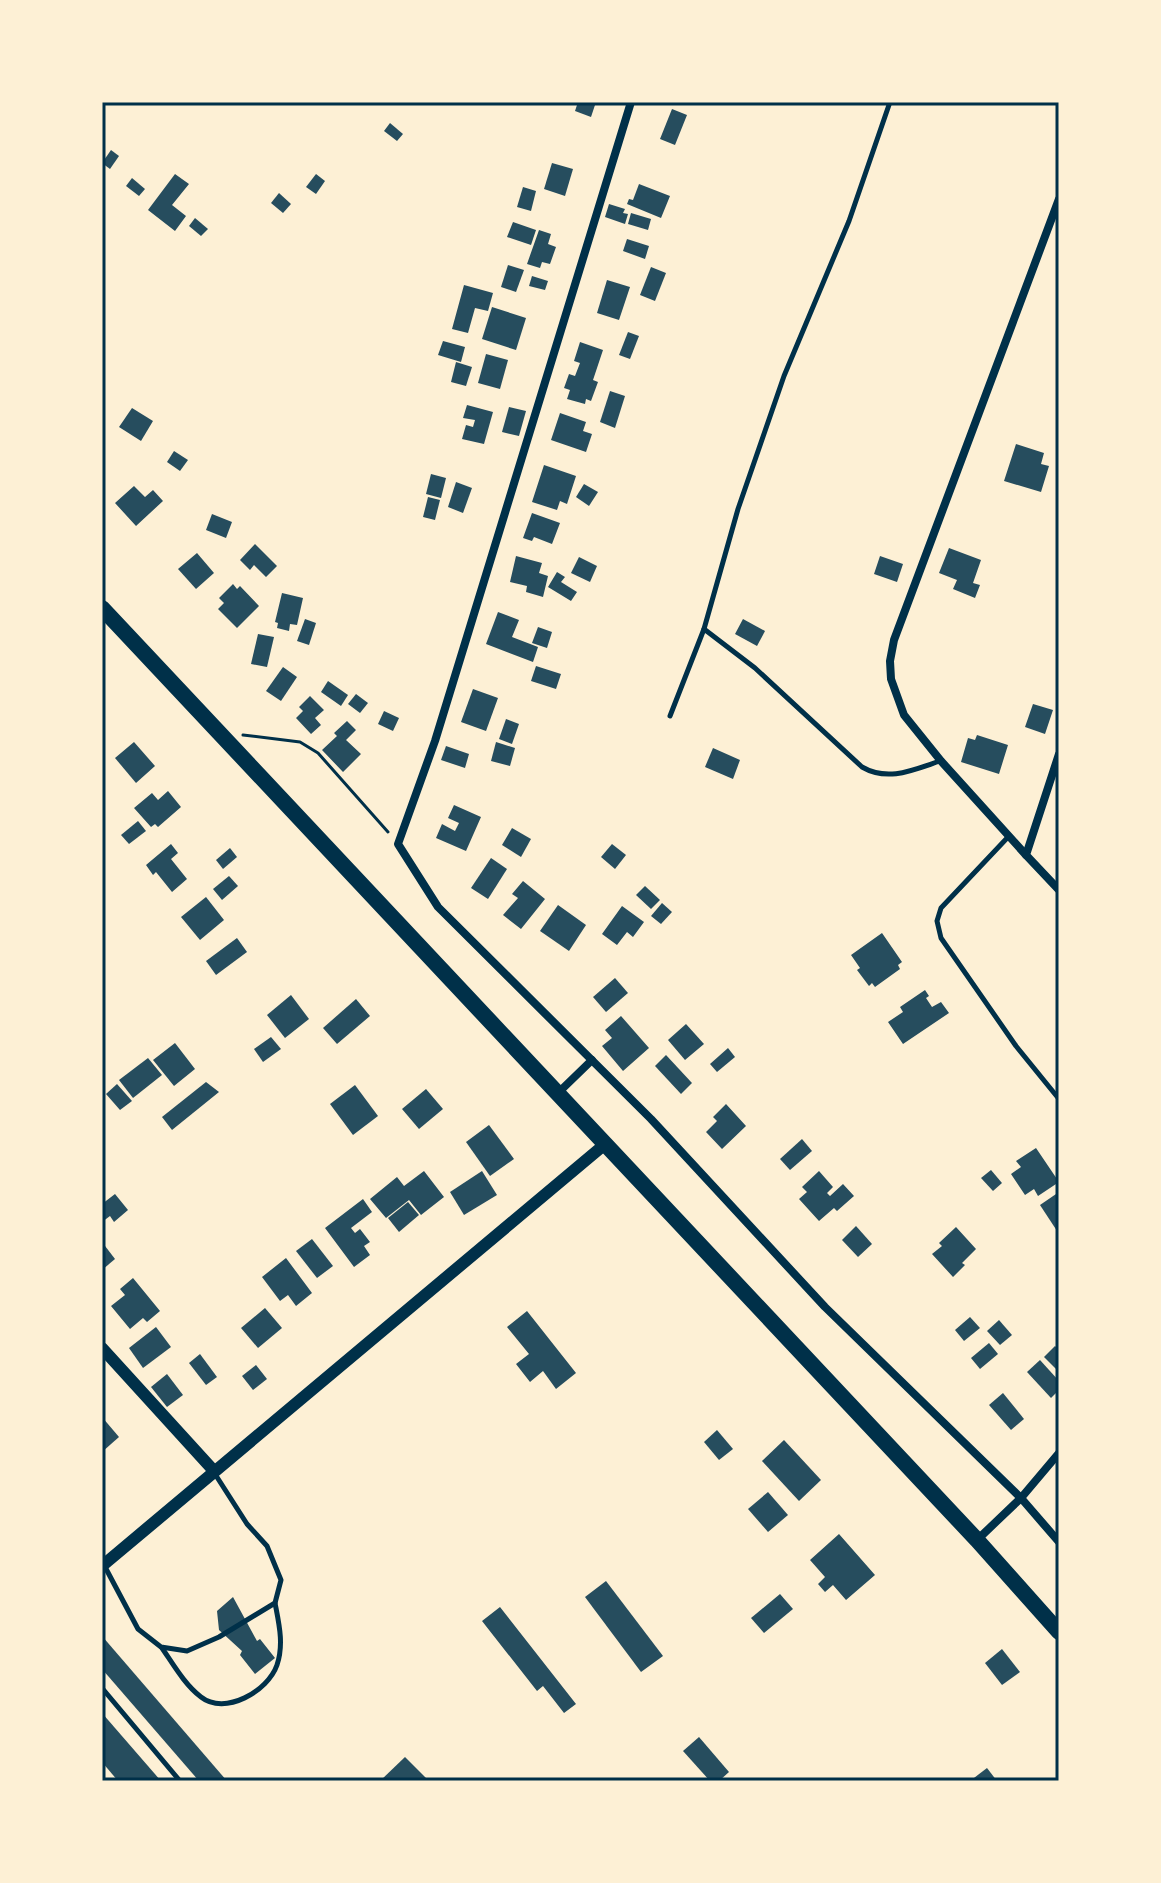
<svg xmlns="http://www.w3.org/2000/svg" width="1161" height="1883" font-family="'Roboto Condensed',sans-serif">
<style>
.building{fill:#264d5e}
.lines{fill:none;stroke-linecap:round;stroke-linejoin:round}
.path{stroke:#003049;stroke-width:3}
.service{stroke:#003049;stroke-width:5}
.minor{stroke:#003049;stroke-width:8}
.tertiary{stroke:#003049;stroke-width:12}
.trunk{stroke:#003049;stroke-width:16}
.neatline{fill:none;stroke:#003049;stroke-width:3}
</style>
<rect width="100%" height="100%" fill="#fdf0d5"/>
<g class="building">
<path d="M578,102H596L591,117L575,111Z"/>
<path d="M672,109L687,115L675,145L660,139Z"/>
<path d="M390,123L403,134L397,141L384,131Z"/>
<path d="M111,150L119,156L110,169L102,163Z"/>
<path d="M552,163L573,169L565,196L544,189Z"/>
<path d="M175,174L189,184L172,205L186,216L175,231L148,210Z"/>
<path d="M316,174L325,181L316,194L306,187Z"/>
<path d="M132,178L145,189L139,196L126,186Z"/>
<path d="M639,184L670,196L661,218L627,204L629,199L633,200Z"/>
<path d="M523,187L536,191L531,211L517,207Z"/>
<path d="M279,193L291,204L283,213L271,203Z"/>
<path d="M609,204L625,209L623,213L628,214L625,224L605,217Z"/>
<path d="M631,213L651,219L648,230L628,224Z"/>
<path d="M195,218L208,229L201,236L189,226Z"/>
<path d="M513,222L536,230L531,245L507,237Z"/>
<path d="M539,230L551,234L548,244L556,247L550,264L542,262L540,268L527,264Z"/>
<path d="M627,239L649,246L645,259L623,251Z"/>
<path d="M508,265L524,270L516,292L501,287Z"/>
<path d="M651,267L666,273L655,301L640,295Z"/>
<path d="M532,276L548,281L545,290L529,286Z"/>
<path d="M607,280L630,287L619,320L597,313Z"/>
<path d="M464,285L493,293L488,311L475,308L468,333L452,329Z"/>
<path d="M492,307L526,318L516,350L482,339Z"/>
<path d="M628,332L639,336L630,359L619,355Z"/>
<path d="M443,341L465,347L461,362L438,355Z"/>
<path d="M580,342L603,350L593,380L598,382L591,401L586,399L585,404L567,399L570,390L564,388L569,374L575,376L580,363L574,361Z"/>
<path d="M486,354L508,360L500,389L478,383Z"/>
<path d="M456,362L472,367L466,386L451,382Z"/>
<path d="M610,391L625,396L615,428L600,422Z"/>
<path d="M467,405L493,412L484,444L462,439L466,425L473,427L475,420L463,418Z"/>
<path d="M509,407L526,411L519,436L502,432Z"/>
<path d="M132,408L153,421L141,441L119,427Z"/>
<path d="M560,413L586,422L583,431L592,434L586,452L551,440Z"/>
<path d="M1016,444L1044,453L1041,464L1049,466L1041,492L1004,481Z"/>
<path d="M174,451L188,460L180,471L167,462Z"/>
<path d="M544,465L576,476L567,504L560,501L557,510L532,502Z"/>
<path d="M431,474L446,478L441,498L426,494Z"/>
<path d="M456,482L472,488L463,513L448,507Z"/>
<path d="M584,484L598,492L589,506L576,497Z"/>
<path d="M134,486L145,497L153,490L163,501L136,526L115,503Z"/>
<path d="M428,497L440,500L435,520L423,517Z"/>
<path d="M532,513L560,523L552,544L534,537L532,541L523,538Z"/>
<path d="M212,514L232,522L226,538L206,530Z"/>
<path d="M255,544L277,566L266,577L254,565L250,570L240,560Z"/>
<path d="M949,548L981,560L973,583L980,585L975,598L953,589L957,580L939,573Z"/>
<path d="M197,553L214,573L196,589L178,569Z"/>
<path d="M516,556L542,563L539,573L548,576L543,597L526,592L527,586L510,582Z"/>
<path d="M880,556L903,564L897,582L874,574Z"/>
<path d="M579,557L597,566L590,582L571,573Z"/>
<path d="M557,572L565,577L561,582L577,592L571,601L548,587Z"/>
<path d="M233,584L237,589L240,586L259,606L237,628L218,609L224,603L219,598Z"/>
<path d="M282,593L303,598L297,625L290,624L289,631L277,628L278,623L275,622Z"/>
<path d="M498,612L519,620L512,637L538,647L533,662L486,644Z"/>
<path d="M305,619L316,623L309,645L297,641Z"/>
<path d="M743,619L765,631L757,646L735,634Z"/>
<path d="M538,627L552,632L547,648L532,643Z"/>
<path d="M258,634L274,637L267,667L251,664Z"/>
<path d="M536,666L561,674L556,689L531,681Z"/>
<path d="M283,667L297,677L281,701L266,691Z"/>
<path d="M328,681L348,695L341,706L321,692Z"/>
<path d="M473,689L498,698L486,731L461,722Z"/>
<path d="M356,694L368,703L360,713L348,704Z"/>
<path d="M310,696L324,710L315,718L321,725L311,734L296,718L303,711L299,707Z"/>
<path d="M1033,704L1053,710L1045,734L1025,727Z"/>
<path d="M384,711L399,718L393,731L378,724Z"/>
<path d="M506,719L519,724L512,744L499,739Z"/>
<path d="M347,721L356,730L346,740L361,754L343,772L322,750L337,736L334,733Z"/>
<path d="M977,735L1008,745L999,774L961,762L968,738L975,740Z"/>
<path d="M134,742L155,766L136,783L115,758Z"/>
<path d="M496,742L515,748L510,766L491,761Z"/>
<path d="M446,746L469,754L465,768L441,760Z"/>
<path d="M713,748L740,760L733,779L705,767Z"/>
<path d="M168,791L181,807L158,827L155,824L151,827L134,808L152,793L158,800Z"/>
<path d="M454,805L481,817L466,851L436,838L442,824L455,831L459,823L448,818Z"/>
<path d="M138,821L146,831L129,844L121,835Z"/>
<path d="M512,828L531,839L521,857L502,845Z"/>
<path d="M171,844L178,853L171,859L187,879L172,892L156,872L153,875L146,865Z"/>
<path d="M612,844L626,855L615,869L601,857Z"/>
<path d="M230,848L237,857L223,869L216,860Z"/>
<path d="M491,858L507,869L488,899L471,888Z"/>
<path d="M229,876L238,886L222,900L213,889Z"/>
<path d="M523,881L545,899L521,929L503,915L518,898L512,894Z"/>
<path d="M645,886L660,900L651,909L636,895Z"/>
<path d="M206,897L224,920L200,940L181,917Z"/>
<path d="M662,903L672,912L661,924L651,916Z"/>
<path d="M558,905L586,925L569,951L540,931Z"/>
<path d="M622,906L644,922L633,937L627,932L617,945L602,934Z"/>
<path d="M882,933L902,962L898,965L900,969L875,987L872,983L869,986L857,970L860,968L851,955Z"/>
<path d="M237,938L247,952L216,975L206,961Z"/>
<path d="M615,978L628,993L606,1012L593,997Z"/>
<path d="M925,990L929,996L926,998L932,1007L941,1002L949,1013L903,1044L888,1022L903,1012L900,1007Z"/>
<path d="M291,995L309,1019L285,1038L267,1015Z"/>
<path d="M356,999L370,1016L337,1044L323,1028Z"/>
<path d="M621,1016L649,1048L623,1071L602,1046L612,1038L605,1030Z"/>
<path d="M686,1024L704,1044L685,1060L668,1040Z"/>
<path d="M271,1037L281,1049L263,1062L254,1049Z"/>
<path d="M175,1043L195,1069L174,1086L153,1060Z"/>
<path d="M728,1048L735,1057L717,1072L710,1064Z"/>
<path d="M666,1055L692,1083L681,1094L655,1066Z"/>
<path d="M148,1058L162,1075L133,1098L119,1080Z"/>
<path d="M206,1082L219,1092L172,1130L162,1117Z"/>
<path d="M117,1084L132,1101L120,1110L106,1094Z"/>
<path d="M355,1085L378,1116L353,1135L330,1104Z"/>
<path d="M426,1089L443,1109L419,1129L402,1109Z"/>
<path d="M726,1104L746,1126L722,1149L706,1132L717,1121L713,1117Z"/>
<path d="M489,1125L514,1159L490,1176L466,1142Z"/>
<path d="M802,1139L812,1151L790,1170L780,1159Z"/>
<path d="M1036,1148L1059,1182L1038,1196L1034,1189L1025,1195L1011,1174L1021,1167L1016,1161Z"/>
<path d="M991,1170L1002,1183L993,1191L981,1178Z"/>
<path d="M424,1171L444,1197L421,1215L409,1200L386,1218L370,1199L397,1177L404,1186Z"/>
<path d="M482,1171L497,1195L464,1215L450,1192Z"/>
<path d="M819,1171L833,1187L827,1193L830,1196L843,1184L854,1196L837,1211L834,1208L819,1221L799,1199L807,1192L802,1187Z"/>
<path d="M1059,1192V1234L1040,1205Z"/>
<path d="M115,1194L128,1210L114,1222L110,1216L102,1222V1204Z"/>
<path d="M363,1199L372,1212L351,1228L355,1233L360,1229L370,1242L364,1246L370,1255L354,1267L325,1228Z"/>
<path d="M408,1202L419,1215L399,1232L388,1218Z"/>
<path d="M856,1226L872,1244L858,1257L842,1240Z"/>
<path d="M956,1227L976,1249L962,1263L965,1265L953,1277L932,1254L942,1246L939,1243Z"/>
<path d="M312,1239L333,1266L317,1278L296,1251Z"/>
<path d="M102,1242L115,1259L102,1270Z"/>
<path d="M286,1258L312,1293L296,1306L288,1295L280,1301L262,1277Z"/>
<path d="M133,1278L160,1311L147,1322L143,1318L130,1329L111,1306L125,1295L120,1289Z"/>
<path d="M265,1308L282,1328L258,1348L241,1328Z"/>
<path d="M527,1311L576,1373L556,1389L543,1371L530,1382L516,1364L529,1354L507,1327Z"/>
<path d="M970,1317L980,1328L964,1341L955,1330Z"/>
<path d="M999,1320L1012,1335L1000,1345L987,1331Z"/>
<path d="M156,1327L171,1347L143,1368L129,1348Z"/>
<path d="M989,1343L998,1354L980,1369L971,1358Z"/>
<path d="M1055,1346L1059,1350V1372L1044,1357Z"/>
<path d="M200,1354L217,1377L206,1385L189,1363Z"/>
<path d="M1040,1360L1059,1381V1390L1051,1398L1027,1372Z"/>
<path d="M256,1365L267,1379L253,1390L242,1376Z"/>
<path d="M167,1374L183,1395L167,1407L151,1387Z"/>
<path d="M1003,1393L1024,1419L1011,1430L989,1405Z"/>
<path d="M102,1417L119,1437L102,1452Z"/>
<path d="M717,1430L733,1449L719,1460L704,1442Z"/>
<path d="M784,1440L821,1480L799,1501L762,1461Z"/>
<path d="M768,1492L788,1515L768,1532L748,1509Z"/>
<path d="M839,1534L875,1575L846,1600L833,1585L825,1592L818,1584L825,1577L810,1560Z"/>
<path d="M606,1581L663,1656L641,1672L585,1597Z"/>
<path d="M780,1594L793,1609L764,1633L751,1618Z"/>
<path d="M233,1597L257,1641L260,1639L275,1658L255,1674L240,1655L242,1651L219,1630L217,1611Z"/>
<path d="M500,1607L576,1704L564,1713L543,1686L537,1691L482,1621Z"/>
<path d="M102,1636L227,1781H199L102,1669Z"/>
<path d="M1002,1649L1020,1672L1002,1685L985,1663Z"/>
<path d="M102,1713L161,1781H118L102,1762Z"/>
<path d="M699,1737L729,1772L719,1781H710L683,1751Z"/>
<path d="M405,1757L429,1781H380Z"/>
<path d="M987,1768L997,1781H970Z"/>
</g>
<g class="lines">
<path class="path" d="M243,735L300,742L318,753L388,832"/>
<g class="service">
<path d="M704,629L738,509L784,376L849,221L890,102"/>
<path d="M670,716L704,629L755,668L862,767C888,782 913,770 940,761"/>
<path d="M1009,836L941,908L937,921L941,938L1016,1046L1059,1099"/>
<path d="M104,1565L138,1629L161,1647L187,1651L219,1637L275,1603L281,1580L267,1546L247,1524L215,1474"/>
<path d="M162,1648C173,1664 185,1685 201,1697C225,1716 268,1691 277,1665C284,1644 279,1624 275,1603"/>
<path d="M102,1688L180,1781"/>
</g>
<g class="minor">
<path d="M631,102L435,741L398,844L438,907L651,1119L825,1307L1021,1498L1059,1542"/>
<path d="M1059,754L1026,855L1059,890"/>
<path d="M1026,855L941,761L904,715L891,679L890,661L894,640L1059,199"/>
<path d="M558,1093L592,1060"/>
<path d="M977,1540L1021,1498L1059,1453"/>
</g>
<g class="tertiary">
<path d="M102,1348L214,1471"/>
<path d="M102,1566L604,1145"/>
</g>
<path class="trunk" d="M102,608L977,1540L1059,1632"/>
</g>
<rect width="1161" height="1883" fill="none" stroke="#fdf0d5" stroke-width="208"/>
<rect x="104" y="104" width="953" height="1675" class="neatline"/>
</svg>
